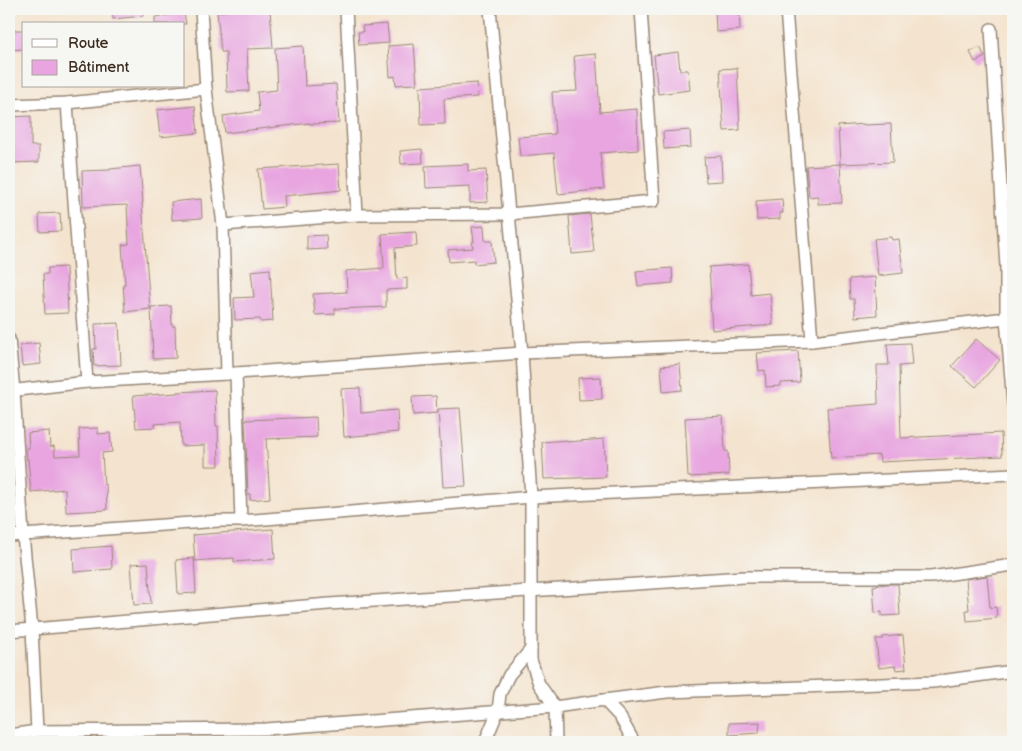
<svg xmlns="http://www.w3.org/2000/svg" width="1022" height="751" font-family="'Balsamiq Sans',sans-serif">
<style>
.building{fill:#e8a5e0}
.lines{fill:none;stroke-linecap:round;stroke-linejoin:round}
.minor-casing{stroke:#988776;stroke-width:14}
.minor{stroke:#fff;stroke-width:11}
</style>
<rect width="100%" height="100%" fill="#f6f6f2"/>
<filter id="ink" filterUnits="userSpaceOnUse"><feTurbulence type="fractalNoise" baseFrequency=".02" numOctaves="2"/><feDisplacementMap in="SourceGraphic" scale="10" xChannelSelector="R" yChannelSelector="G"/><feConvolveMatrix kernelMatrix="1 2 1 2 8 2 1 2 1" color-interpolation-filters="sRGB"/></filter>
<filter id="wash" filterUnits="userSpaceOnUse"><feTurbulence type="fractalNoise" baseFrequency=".0096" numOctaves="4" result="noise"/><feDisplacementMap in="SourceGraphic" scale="20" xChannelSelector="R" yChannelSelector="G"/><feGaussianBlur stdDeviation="1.12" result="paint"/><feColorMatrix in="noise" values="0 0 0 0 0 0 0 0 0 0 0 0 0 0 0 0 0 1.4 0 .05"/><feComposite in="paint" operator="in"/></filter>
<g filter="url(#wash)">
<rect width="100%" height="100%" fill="#f4e4cf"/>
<g id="blocks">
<g class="building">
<path d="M112,9H143V16L113,19Z"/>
<path d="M235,9H270L273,48L247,49L249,91L227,92L226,52H221L217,12L235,10Z"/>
<path d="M715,9H739L740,30L716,32Z"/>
<path d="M184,13L186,24H155V17Z"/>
<path d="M387,24L389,43L359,45L358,32H363L362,26Z"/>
<path d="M9,30H24V49L9,50Z"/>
<path d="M414,44L417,84L396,85L395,76L390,77L388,46Z"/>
<path d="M303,46L305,86L336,84L339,123L310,124V123L225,133L223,116L259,111L257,92L277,90L275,48Z"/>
<path d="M980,47L985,57L975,62L970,52Z"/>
<path d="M678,52L680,70H688L690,90L658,94L654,55Z"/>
<path d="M596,54L600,112L637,109L638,150L600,153L604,189L558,194L554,153L520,156L518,137L555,134L552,92L577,91L574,56Z"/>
<path d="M737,68L740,130L724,131L720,69Z"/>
<path d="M477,83L478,97L444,99L445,124L421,125L420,87Z"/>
<path d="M195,106L198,133L160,137L157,110Z"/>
<path d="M31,116V146H39V162L9,163V117Z"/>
<path d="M864,124V125L891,124L893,162L840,164L838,126Z"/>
<path d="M690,130L691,147L664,149L663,132Z"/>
<path d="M422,149L423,163L401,164L400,151Z"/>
<path d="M721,156L722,181L706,182L704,157Z"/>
<path d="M339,164L341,190L284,196L285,207L262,209L258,169Z"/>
<path d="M468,164V171L486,170L488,202L470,203V186L426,188L425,166Z"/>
<path d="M840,164L842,203L818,204V196L809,197L806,166Z"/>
<path d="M140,166L143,203H142L145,242L150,309L125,312L123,284H125L122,245L129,244L127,205L83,207L82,171L110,170V169Z"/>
<path d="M201,199L202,218L172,220L171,202Z"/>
<path d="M782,199L783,213H780V219L757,220L756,201Z"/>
<path d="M60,213L61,231L40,232L39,214Z"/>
<path d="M590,214L594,252L572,254L569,216Z"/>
<path d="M484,226L485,241H492L494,262L474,264V260L449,262L448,250L473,248L472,242H474L472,227Z"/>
<path d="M416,232L417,246L395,248L397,279L407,278V289L386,290V307L335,309V314L315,315L313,294L347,292L346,271L384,268L382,234Z"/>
<path d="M326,235L327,249L307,250V236Z"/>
<path d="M891,237L892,240L899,239L903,273L878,276L874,239Z"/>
<path d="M748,264L751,295L770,293L773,325L712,330L710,300H711L709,267Z"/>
<path d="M66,267L68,313L45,314L43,274H48V268Z"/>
<path d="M672,268L673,283L638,286L636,271Z"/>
<path d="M270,269L273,321L261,322L260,319L235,320L234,298L254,297L251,271Z"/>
<path d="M875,277L877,315L855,317L854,299H850L849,279Z"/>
<path d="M171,306L172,326H175L176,358L153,359L151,307Z"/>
<path d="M119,323L121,365L94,366L93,349H96L95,324Z"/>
<path d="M976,339L1000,360L976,387L952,366Z"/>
<path d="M39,343L41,364L22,366L20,345Z"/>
<path d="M910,343L912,365L899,366L901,438L1001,433L1002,456L880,462L879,455L831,458L827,408L878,404L877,365H889L887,344Z"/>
<path d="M798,351L800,382L781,383V386L766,387L765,370L759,371L757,353Z"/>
<path d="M680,364L682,390L663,392L661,366Z"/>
<path d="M601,377L602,399L579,400L578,378Z"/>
<path d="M360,388L361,413L397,410L398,432L344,437L341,389Z"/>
<path d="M215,390L216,426H218L219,466H205V445L181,446L180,422L155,424V427L136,428L133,396L177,393V392Z"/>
<path d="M436,396L437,413L413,415L412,397Z"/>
<path d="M460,408L466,486L443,487L438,409Z"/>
<path d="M723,416L725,451H728L729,475L688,477L685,418Z"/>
<path d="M316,417L317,437L266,439L270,498L250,500V494H248L245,420Z"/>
<path d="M98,428V434L110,433L112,452L102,453L104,485H106L107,510L66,512L65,489L31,492L28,459L27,460L26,449L29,448L28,433L49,431L50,447L54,446L55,456L80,455L79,429Z"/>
<path d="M604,439L606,477L544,479L542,442L567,440V442Z"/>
<path d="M273,529L275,559L234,562V558L195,561L193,535Z"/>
<path d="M111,546L112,569L74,572L73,549Z"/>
<path d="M194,558L196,593L178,594L176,560Z"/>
<path d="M148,563L151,604L134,605L131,564Z"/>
<path d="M987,576L990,608L996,607L997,618L967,621L966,610H969L966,579Z"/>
<path d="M886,584H898L900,615L882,616V612L875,613L873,586Z"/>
<path d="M903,635L906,669L896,670L895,666L879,668L876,639H883V637Z"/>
<path d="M760,722L759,733L729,735V723Z"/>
</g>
</g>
</g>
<g filter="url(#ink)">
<use href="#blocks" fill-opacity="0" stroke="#988776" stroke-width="1"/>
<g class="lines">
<g class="minor-casing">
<g id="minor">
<path d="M201,9L206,89L223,225L227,374"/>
<path d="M346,9L357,215"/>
<path d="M490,9L522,353L531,497V660L539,684L555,707L556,742"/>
<path d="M786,9L812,341"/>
<path d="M991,29L1006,266V318L1013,404"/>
<path d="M67,103L87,382"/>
<path d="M9,105L67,103L206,89"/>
<path d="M223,225L357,215L509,214L654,201L641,9"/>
<path d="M9,339L14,391L23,535L32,629L37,731"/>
<path d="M236,373L241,521"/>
<path d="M9,391L87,382L227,374L236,373L522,353L812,341L1006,318L1013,321"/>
<path d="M9,536L219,521H241L531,497L1013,474"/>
<path d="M9,631L329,604L744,577H931L1013,565"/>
<path d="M604,700L667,692L933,682L1013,671"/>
<path d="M9,735L37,731L266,729L555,707L604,700L620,717L634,742"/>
<path d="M485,742L498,711L500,694L509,675L531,649"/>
</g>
</g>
<use href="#minor" class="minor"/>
</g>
</g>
<rect width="1022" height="751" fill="none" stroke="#f6f6f2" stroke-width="30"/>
<rect x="22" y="22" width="162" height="65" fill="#f6f6f2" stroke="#aba49d"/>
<rect x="32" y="39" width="25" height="8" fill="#ffffff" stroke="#aba49d"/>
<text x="68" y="48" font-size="15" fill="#3b2a1e">Route</text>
<rect x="32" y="60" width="25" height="15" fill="#e8a5e0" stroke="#aba49d"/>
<text x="68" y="72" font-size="15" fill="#3b2a1e">Bâtiment</text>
</svg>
